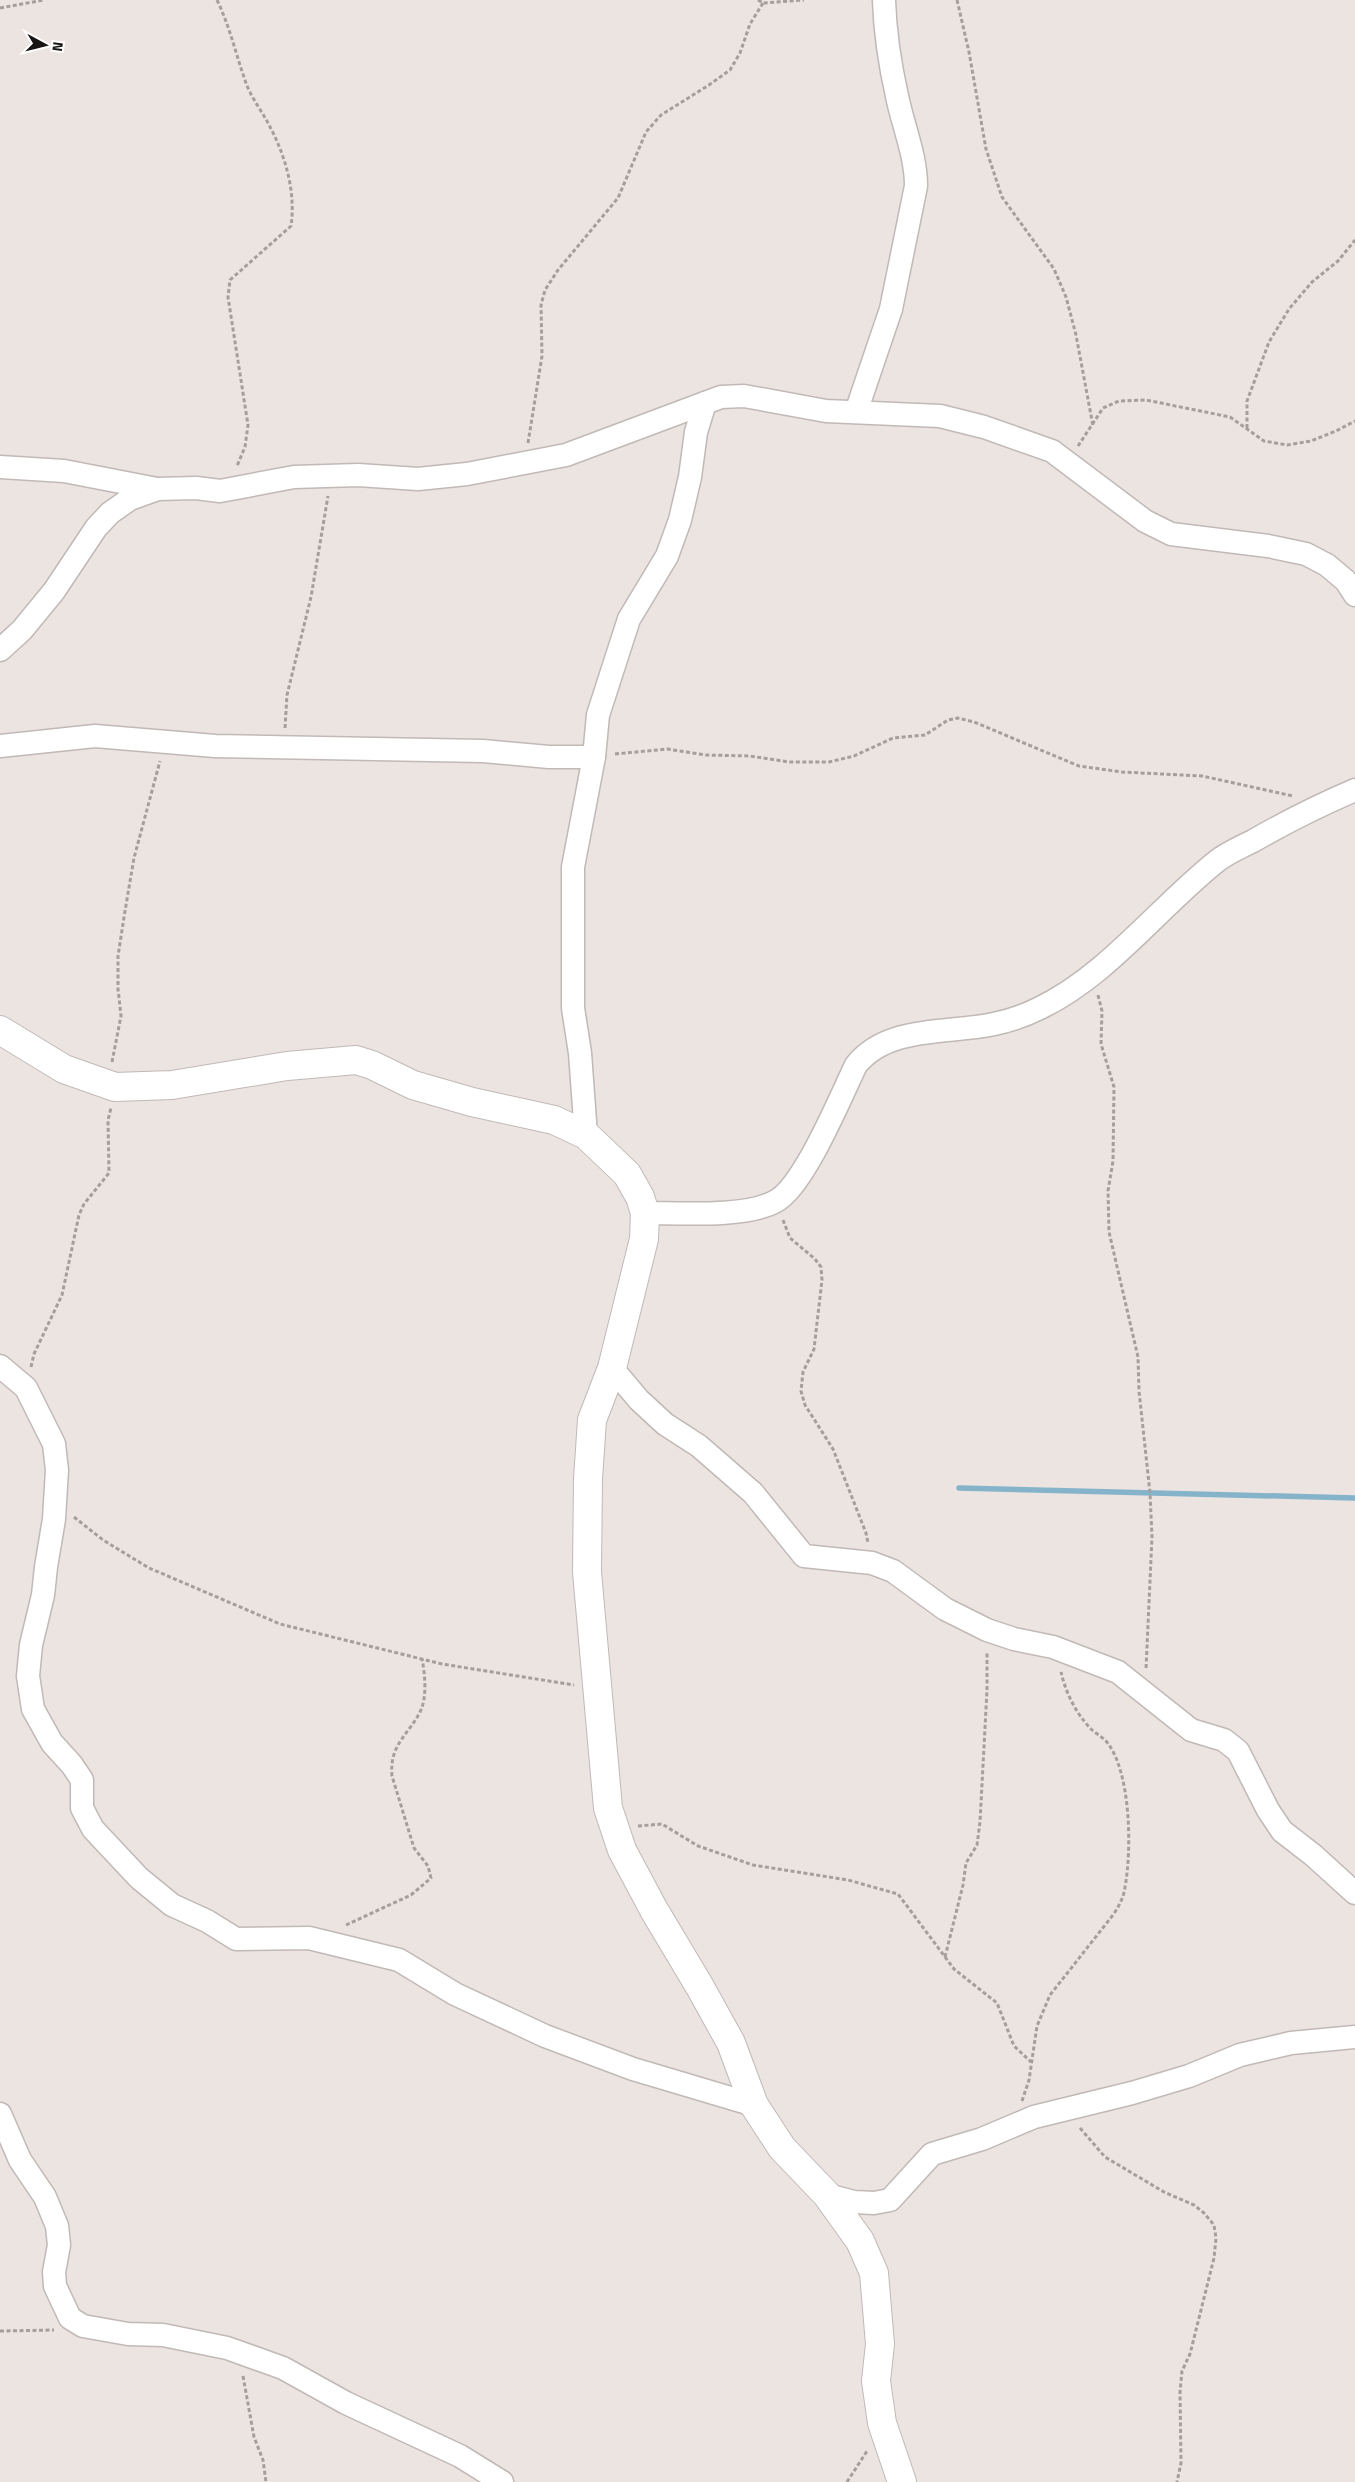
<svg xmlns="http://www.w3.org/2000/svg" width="1355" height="2482" font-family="'Titillium Web',sans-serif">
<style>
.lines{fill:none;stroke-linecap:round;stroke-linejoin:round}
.stream{stroke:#84b3ca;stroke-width:5.5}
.minor-casing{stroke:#c0b9b6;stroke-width:25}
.tertiary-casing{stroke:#c0b9b6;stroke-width:30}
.path{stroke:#a59f9c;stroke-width:3;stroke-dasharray:4 2.5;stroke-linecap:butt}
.minor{stroke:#fff;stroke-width:22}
.tertiary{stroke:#fff;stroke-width:28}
</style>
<rect width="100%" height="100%" fill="#ece4e1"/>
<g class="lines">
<path class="stream" d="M959,1488L1355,1498"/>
<g class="minor-casing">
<g id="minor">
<path d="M856,412L891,309L916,186C916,155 903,126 897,96C890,65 885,32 884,0"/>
<path d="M0,467L64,471L157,489"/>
<path d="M0,650L22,630L54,591L96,528L110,513L130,499L158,489L196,488L220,491L294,477L358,475L418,479L467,474L566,455L721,397L744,396L826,411L940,416L984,427L1052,451L1145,521L1171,534L1268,546L1306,554L1327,565L1346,581L1355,595"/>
<path d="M0,746L95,736L215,746L483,751L549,757H594"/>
<path d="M586,1135L580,1053L573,1008V867L594,757L598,715L629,619L667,556L680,520L690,477L696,432L705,403"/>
<path d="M645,1213C679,1213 747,1218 776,1201C804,1186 841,1096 856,1065C888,1025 948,1034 994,1024C1009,1021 1026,1015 1040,1008C1107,976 1158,908 1217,861C1227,853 1241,847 1253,841C1286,822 1320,805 1355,790"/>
<path d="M0,1366L26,1388L54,1444L57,1470L54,1519L46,1567L43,1595L31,1645L28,1676L33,1709L52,1743L72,1765L82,1780V1808L93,1829L139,1878L172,1905L207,1921L236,1939L309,1938L399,1960L455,1994L545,2036L633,2069L754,2105"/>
<path d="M612,1368L639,1400L665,1424L699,1446L753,1493L804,1556L872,1563L893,1571L945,1609L987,1630L1014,1639L1053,1647L1118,1672L1191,1730L1224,1740L1238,1751L1268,1810L1282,1831L1313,1855L1355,1893"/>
<path d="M0,2114L20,2160L45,2197L57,2226L59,2245L54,2272L55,2286L70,2318L83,2326L128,2334L163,2335L227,2348L283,2368L346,2403L460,2456L502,2482"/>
<path d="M827,2195L854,2202L874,2203L890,2200L932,2154L982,2139L1034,2117L1132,2093L1189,2076L1240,2055L1291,2043L1355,2037"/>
</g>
</g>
<g class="tertiary-casing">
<path id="tertiary" d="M0,1030L64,1069L115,1087L172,1085L287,1066L356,1060L372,1065L413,1085L472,1102L554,1120L586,1135L627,1174L640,1197L645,1213L644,1239L612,1368L592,1420L588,1479L587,1572L608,1808L622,1850L654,1910L700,1987L731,2043L754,2105L782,2148L827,2195L860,2241L874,2273L880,2344L876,2381L882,2423L902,2482"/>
</g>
<g class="path">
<path d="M217,0C230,27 236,55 246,83C251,97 261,110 268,123C285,154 296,191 291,226L230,280L228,297L248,425L245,447L237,466"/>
<path d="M758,0L763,3L804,0"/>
<path d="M957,0L969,52L986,149L1002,197L1054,269L1066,297L1076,335L1093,426"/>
<path d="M0,8L44,0"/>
<path d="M1247,428V401L1269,342L1289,309L1312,282L1338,261L1355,240"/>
<path d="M528,443L542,356L541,305L545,290L558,270L618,198L646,132L661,115L709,85L730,70L740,53L750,24L763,3"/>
<path d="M1078,446L1103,408L1119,401L1146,400L1230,417L1264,441L1287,445L1311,441L1336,431L1355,421"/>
<path d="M285,728L287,695L311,597L328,496"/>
<path d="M615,754L667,749L706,755L750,756L789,762H829L854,756L893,738L925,735L948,720L958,718L974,722L1079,766L1122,772L1202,776L1293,796"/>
<path d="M1098,995L1102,1011L1101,1044L1114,1087L1113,1161L1108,1191L1109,1232L1138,1357L1139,1391L1150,1493L1152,1537L1146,1669"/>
<path d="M112,1062L121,1016L118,989V956L125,911L134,858L160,761"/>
<path d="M783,1220L790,1238L815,1259L821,1267L822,1280L814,1349L803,1372L801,1391L805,1405L833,1449L866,1533L868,1543"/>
<path d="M31,1367L34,1354L62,1295L79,1215L84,1204L109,1173L108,1120L111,1108"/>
<path d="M74,1517L103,1540L149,1568L280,1624L442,1664L574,1685"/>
<path d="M638,1826L662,1824L698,1846L753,1865L848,1880L898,1894L954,1969L997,2003L1014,2046L1031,2062"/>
<path d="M346,1925L411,1895L431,1878L428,1866L414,1848L392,1776C389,1744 409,1735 421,1710C427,1696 425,1674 422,1659"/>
<path d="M945,1957L963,1885L966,1863L977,1845L980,1822L987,1690V1651"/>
<path d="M1022,2101L1029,2080L1037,2026L1050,1995L1113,1915C1119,1906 1124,1897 1125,1887C1132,1850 1131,1770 1106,1741C1101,1736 1095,1733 1091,1729C1075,1712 1066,1693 1061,1672"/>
<path d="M1080,2128L1105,2157L1164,2192L1194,2205L1204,2213L1214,2225L1216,2238L1214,2258L1190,2354L1182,2371L1180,2392L1181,2463L1177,2482"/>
<path d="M0,2331L54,2330"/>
<path d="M243,2376L254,2437L263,2460L266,2482"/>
<path d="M847,2482L867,2451"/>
</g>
<use href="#minor" class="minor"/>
<use href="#tertiary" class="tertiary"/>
</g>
<g transform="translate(45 45) rotate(97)" stroke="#ffffff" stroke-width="4" paint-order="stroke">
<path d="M0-4L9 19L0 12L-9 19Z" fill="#181615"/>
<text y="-8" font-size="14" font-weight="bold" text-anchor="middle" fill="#181615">N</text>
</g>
</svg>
